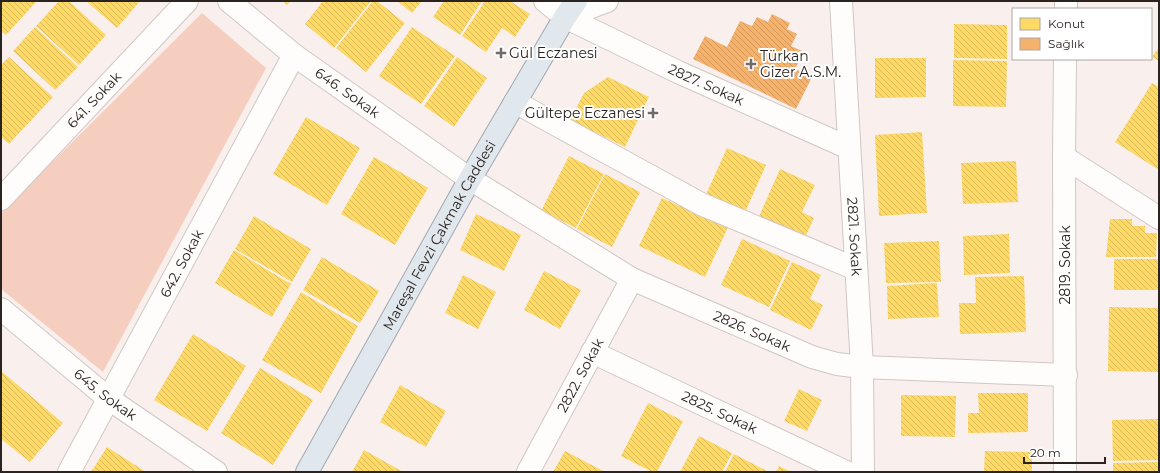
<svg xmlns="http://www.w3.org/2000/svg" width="1160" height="473" font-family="Montserrat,sans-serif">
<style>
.park{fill:#f5cebf}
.homes{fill:url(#homes-back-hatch)}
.health{fill:url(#health-back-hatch)}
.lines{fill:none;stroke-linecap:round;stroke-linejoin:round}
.minor-casing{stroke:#cfc7c4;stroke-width:24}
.major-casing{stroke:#9fa8b2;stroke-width:24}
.minor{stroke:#fefdfc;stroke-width:22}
.major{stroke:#e0e7ed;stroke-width:22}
.poi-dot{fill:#726b68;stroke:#fff;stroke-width:1.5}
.labels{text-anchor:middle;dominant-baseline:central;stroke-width:4;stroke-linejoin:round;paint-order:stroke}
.poi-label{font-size:14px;fill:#2a2320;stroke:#fff;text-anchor:start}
.street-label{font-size:14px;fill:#2a2320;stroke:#fff}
</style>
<defs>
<pattern id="homes-back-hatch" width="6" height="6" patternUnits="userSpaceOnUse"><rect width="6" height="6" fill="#ffd966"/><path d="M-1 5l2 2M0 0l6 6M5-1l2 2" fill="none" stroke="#dbba58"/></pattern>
<pattern id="health-back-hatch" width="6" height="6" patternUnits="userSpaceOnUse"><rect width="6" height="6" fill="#f6b26b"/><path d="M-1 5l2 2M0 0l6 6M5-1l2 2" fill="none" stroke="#d3995c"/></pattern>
</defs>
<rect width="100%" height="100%" fill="#f9f0ed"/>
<path class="park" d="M202,13L266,68L103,372L1,289V213Z"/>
<g class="homes">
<path d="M1,1H37L6,35L1,31Z"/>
<path d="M59,1H69L106,35L79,65L36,26Z"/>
<path d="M86,1H140L117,28Z"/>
<path d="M283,1H291L287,5Z"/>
<path d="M323,1H371L334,48L305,24Z"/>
<path d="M373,1H377L405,23L366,72L336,48Z"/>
<path d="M397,1H422L412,13Z"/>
<path d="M444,1H482L460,35L433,17Z"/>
<path d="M485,1H510L530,14L515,37L502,28L486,52L462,36Z"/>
<path d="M954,24L1007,25V59L954,58Z"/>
<path d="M35,27L78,67L55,90L13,51Z"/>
<path d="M412,27L455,56L421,104L379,76Z"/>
<path d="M1159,47V61L1152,57Z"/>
<path d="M9,57L53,97L9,144L1,137V65Z"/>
<path d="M457,57L487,78L454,127L424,106Z"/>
<path d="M875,58H926V97L875,98Z"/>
<path d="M953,60L1007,61L1006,107L953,106Z"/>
<path d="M608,77L649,97L625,147L570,120L584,93Z"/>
<path d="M1152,83L1159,87V170L1115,142Z"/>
<path d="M306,117L360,148L327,205L273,174Z"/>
<path d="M922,132L927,213L879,216L875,135Z"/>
<path d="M727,148L766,165L743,217L704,199Z"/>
<path d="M569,156L604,174L576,228L541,211Z"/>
<path d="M374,157L428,188L395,245L341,214Z"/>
<path d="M1016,161L1018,202L963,204L961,163Z"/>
<path d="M780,169L815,185L802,212L814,218L803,242L757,221Z"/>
<path d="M605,174L640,192L612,247L577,229Z"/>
<path d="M662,198L680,206L682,199L730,223L705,277L639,246Z"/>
<path d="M476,214L521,235L504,271L460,250Z"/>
<path d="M254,216L311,249L292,282L235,249Z"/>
<path d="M1110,219H1132V226H1145V233H1157L1156,257H1106Z"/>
<path d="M1009,234L1010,273L964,275L963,236Z"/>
<path d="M742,239L790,261L769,307L721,285Z"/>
<path d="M939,241L941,282L886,283L884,243Z"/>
<path d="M234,250L291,284L272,317L215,283Z"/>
<path d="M322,257L379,291L360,323L303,290Z"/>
<rect x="1114" y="259" width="45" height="31"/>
<path d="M792,262L821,275L810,299L823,305L811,330L770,310Z"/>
<path d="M544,271L581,290L560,329L524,310Z"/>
<path d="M463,275L496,292L478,329L445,313Z"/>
<path d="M1024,276L1026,332L960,334L959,303H976L975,277Z"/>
<path d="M937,283L939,317L888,319L887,286Z"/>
<path d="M301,292L358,326L321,393L262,360Z"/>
<path d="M1109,307L1159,308V372L1108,371Z"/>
<path d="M193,334L246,366L207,431L154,400Z"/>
<path d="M260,368L313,400L273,465L221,433Z"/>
<path d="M1,371L63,423L30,462L1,439Z"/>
<path d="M400,385L446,411L426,447L380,422Z"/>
<path d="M799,389L822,400L807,431L784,421Z"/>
<path d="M978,393H1028V432L968,433V413H979Z"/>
<path d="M901,395L956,396L955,437L901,436Z"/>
<path d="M648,403L683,421L657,472H652L621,456Z"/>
<path d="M1159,419V460L1113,461L1112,420Z"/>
<path d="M699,436L732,453L722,472H680Z"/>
<path d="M107,447L146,472H91Z"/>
<path d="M364,450L403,472H352Z"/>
<path d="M565,451L605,472H553Z"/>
<path d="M985,451L1032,452V472H984Z"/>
<path d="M734,454L769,472H725Z"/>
<path d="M1159,462V472H1113V463Z"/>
<path d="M779,466L791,472H776Z"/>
</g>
<path class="health" d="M772,14L790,23L787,29L797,34L791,46L804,52L795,69L812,77L796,109L693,59L705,36L727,47L740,21L752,26L757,17L768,22Z"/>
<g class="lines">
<g class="minor-casing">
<g id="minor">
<path id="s1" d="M229,1L294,55L470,179L632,279L812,357L837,364L862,367L1066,375"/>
<path id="s2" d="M545,1L565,17L678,72L849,148"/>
<path id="s3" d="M841,1L862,367L863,472"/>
<path d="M1066,9V1"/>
<path d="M565,17L607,1"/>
<path d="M515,102L701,204L856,269"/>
<path d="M1064,157L1159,218"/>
<path id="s4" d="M1,199L187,1"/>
<path id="s5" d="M1,309L109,399L216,472"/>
<path id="s6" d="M592,352L846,472"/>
<path id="s7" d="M69,472L294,55"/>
<path id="s8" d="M528,472L632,279"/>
<path d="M1065,472L1064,157L1065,59"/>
</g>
</g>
<g class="major-casing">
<g id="major">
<path id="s9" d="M307,472L470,179L565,17L576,1"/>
</g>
</g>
<use href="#minor" class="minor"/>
<use href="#major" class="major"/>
</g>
<g class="poi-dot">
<path d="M499 47h4v4h4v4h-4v4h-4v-4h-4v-4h4z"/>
<path d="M749 58h4v4h4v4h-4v4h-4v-4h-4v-4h4z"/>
<path d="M651 107h4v4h4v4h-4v4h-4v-4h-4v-4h4z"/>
</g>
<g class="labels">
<g class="poi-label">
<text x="509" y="53">Gül Eczanesi</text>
<text x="760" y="56">Türkan<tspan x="760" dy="16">Gizer A.S.M.</tspan></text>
<text x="645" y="113" text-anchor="end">Gültepe Eczanesi</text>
</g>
<g class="street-label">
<text stroke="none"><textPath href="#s2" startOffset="182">2827. Sokak</textPath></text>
<text stroke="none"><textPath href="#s1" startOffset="150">646. Sokak</textPath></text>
<text stroke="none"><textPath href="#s4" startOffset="136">641. Sokak</textPath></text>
<text stroke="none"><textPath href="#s9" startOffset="271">Mareşal Fevzi Çakmak Caddesi</textPath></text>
<text stroke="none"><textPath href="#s3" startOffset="236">2821. Sokak</textPath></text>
<text stroke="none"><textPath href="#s7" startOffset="237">642. Sokak</textPath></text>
<text transform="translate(1065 265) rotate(-90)">2819. Sokak</text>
<text stroke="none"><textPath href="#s1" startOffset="621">2826. Sokak</textPath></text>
<text stroke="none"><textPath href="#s8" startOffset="110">2822. Sokak</textPath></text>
<text stroke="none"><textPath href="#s5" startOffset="135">645. Sokak</textPath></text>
<text stroke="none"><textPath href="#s6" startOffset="141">2825. Sokak</textPath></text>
</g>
</g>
<rect width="1160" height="473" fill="none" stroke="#2a2320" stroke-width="4"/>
<rect x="1012" y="8" width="140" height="52" fill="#ffffff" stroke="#aaa7a6"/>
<rect x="1020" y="18" width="20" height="12" fill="#ffd966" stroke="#aaa7a6"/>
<text x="1048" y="28" font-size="12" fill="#2a2320">Konut</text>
<rect x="1020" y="38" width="20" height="12" fill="#f6b26b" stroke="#aaa7a6"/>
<text x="1048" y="48" font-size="12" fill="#2a2320">Sağlık</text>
<path d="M1024 457v6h81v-6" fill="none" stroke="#2a2320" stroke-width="2"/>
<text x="1030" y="457" font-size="12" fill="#2a2320" stroke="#ffffff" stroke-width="3" paint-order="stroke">20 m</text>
</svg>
